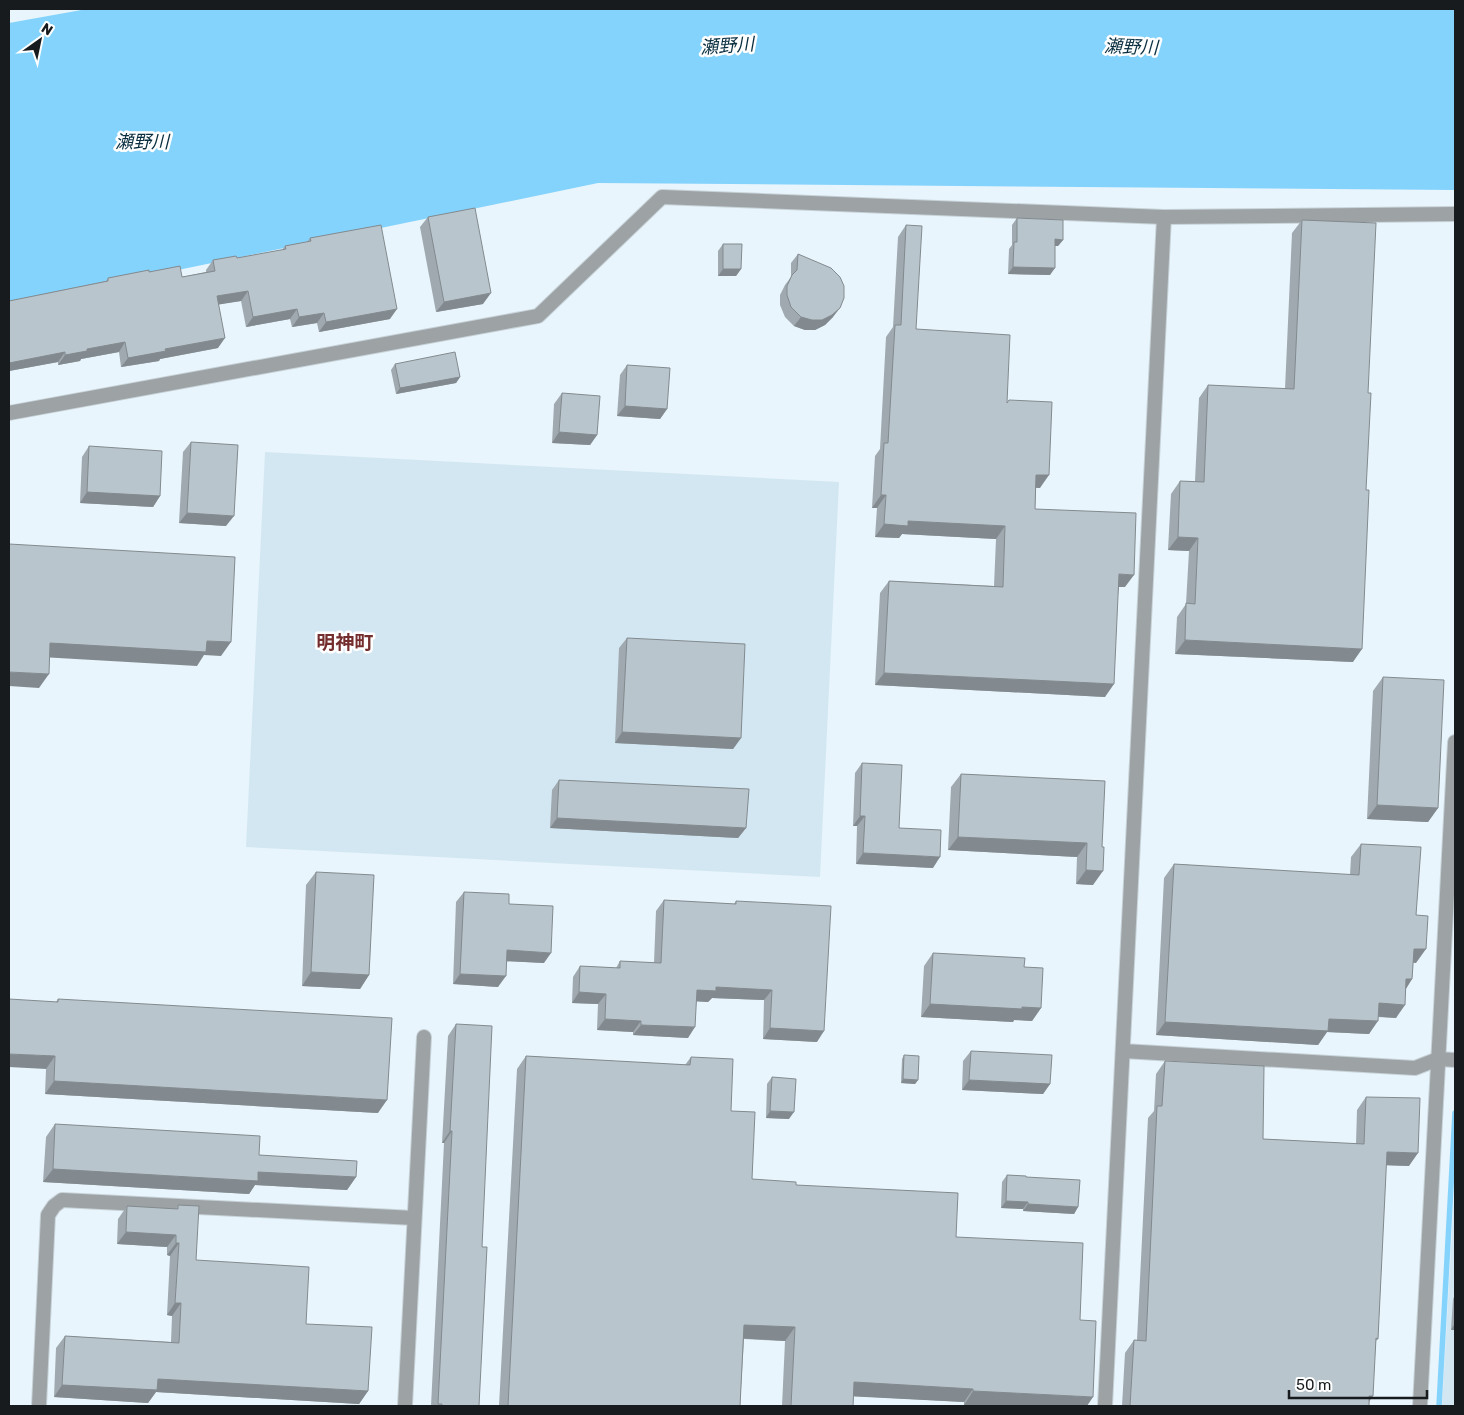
<svg xmlns="http://www.w3.org/2000/svg" width="1464" height="1415" font-family="Rubik,'Noto Sans JP',sans-serif">
<style>
.built{fill:#d3e7f2}
.water{fill:#84d3fd}
.lines{fill:none;stroke-linecap:round;stroke-linejoin:round}
.stream{stroke:#84d3fd;stroke-width:5.5}
.minor-casing{stroke:#c7d2d8;stroke-width:16}
.tertiary-casing{stroke:#c7d2d8;stroke-width:16}
.minor{stroke:#9da2a5;stroke-width:14}
.tertiary{stroke:#9da2a5;stroke-width:14}
.wall{fill:#9fa9af}
.shaded-wall{fill:#828a8f}
.building{fill:#b9c5cc;stroke:#828a8f}
.labels{text-anchor:middle;dominant-baseline:central;stroke-width:5;stroke-linejoin:round;paint-order:stroke}
.water-label{font-size:18px;font-style:italic;fill:#0a2f40;stroke:#fff}
.quarter-label{font-size:19px;font-weight:bold;fill:#742d2d;stroke:#fff}
</style>
<rect width="100%" height="100%" fill="#e8f5fc"/>
<g class="built">
<path d="M265,452L839,482L820,877L246,847Z"/>
<path d="M1455,1178V1406H1442Z"/>
</g>
<path class="water" d="M87,9H1455V190L598,183L9,305V23Z"/>
<g class="lines">
<path class="stream" d="M1439,1406L1455,1113"/>
<g class="minor-casing">
<g id="minor">
<path d="M9,413L538,316L662,197L1164,217"/>
<path d="M1123,1051L1415,1068L1438,1059"/>
</g>
</g>
<g class="tertiary-casing">
<g id="tertiary">
<path d="M1438,1059L1455,1060"/>
<path d="M39,1406L48,1215L54,1206L62,1200L414,1218"/>
<path d="M405,1406L424,1037"/>
<path d="M1105,1406L1164,217L1455,214"/>
<path d="M1420,1406L1455,742"/>
</g>
</g>
<use href="#minor" class="minor"/>
<use href="#tertiary" class="tertiary"/>
</g>
<g class="wall">
<path d="M428,217L483,304L436,312L420,227Z"/>
<path d="M1017,218L1063,240L1058,246H1055L1050,275L1008,274L1009,249L1012,245V225Z"/>
<path d="M1302,220L1353,662L1175,654L1177,617L1186,604L1189,551L1168,550L1171,494L1180,481H1195L1199,398L1208,385L1285,389L1292,233Z"/>
<path d="M906,225L916,329L1007,402L1040,488H1036L1035,509L1125,587H1119L1105,697L875,685L880,593L889,581L994,586L996,539L902,534L899,538L875,537L877,508H872L875,456L880,449L886,337L893,327L898,237Z"/>
<path d="M310,238L390,319L319,332L317,323L292,327L290,319L246,327L241,301L219,304L218,348L160,359L159,361L121,367L119,352L81,359L80,361L58,365V362L9,371V301L106,281L108,278L149,272L182,277L206,272V270L213,260L237,258L282,250L285,246L307,242Z"/>
<path d="M723,244L741,269L736,276H718V251Z"/>
<path d="M798,254L833,317L825,325L815,330H805L794,326L785,317L780,305V295L785,285L791,277V263Z"/>
<path d="M395,364L460,377L456,383L396,394L391,370Z"/>
<path d="M627,365L667,409L660,419L617,416L620,375Z"/>
<path d="M562,393L597,435L590,445L552,443L554,404Z"/>
<path d="M191,442L226,526L179,523L183,452Z"/>
<path d="M89,446L160,496L153,507L80,503L82,457Z"/>
<path d="M627,638L741,738L733,749L615,743L619,648Z"/>
<path d="M1383,677L1438,808L1428,822L1367,819L1373,691Z"/>
<path d="M862,763L899,828L933,868L856,864L857,826H853L855,773Z"/>
<path d="M961,774L1105,781L1093,885L1076,884L1077,857L948,850L951,787Z"/>
<path d="M559,780L746,828L738,838L550,828L552,790Z"/>
<path d="M1361,844L1416,915V963L1413,962L1412,979L1406,989L1396,1018L1378,1017L1369,1034L1327,1032L1318,1045L1156,1035L1164,878L1174,864L1350,875L1351,857Z"/>
<path d="M316,872L369,975L360,989L302,986L306,885Z"/>
<path d="M464,892L509,904L544,963L506,961L498,987L453,984L456,902Z"/>
<path d="M664,900L734,904L736,901L817,1042L763,1039L764,1000L712,998L708,1002L696,1001L688,1038L633,1035V1032L597,1030L598,1004L572,1003L573,977L580,966L616,968L620,961L654,963L656,911Z"/>
<path d="M933,953L1024,967L1041,1008L1032,1021L1014,1020L1013,1022L921,1017L924,966Z"/>
<path d="M58,999L378,1113L45,1094L46,1069L56,1002Z"/>
<path d="M456,1024L482,1247L479,1406H431L444,1143H442L448,1036Z"/>
<path d="M971,1051L1050,1084L1043,1094L962,1090L963,1061Z"/>
<path d="M904,1055L918,1080L915,1084L901,1083L902,1059Z"/>
<path d="M526,1056L685,1065L691,1057L731,1111L752,1179L796,1185L956,1237L1080,1320L1087,1406H990L964,1405V1402L854,1396L853,1406H782L785,1341L744,1339L740,1406H499L517,1069Z"/>
<path d="M1165,1061L1263,1139L1356,1144L1357,1110L1366,1097L1409,1166L1386,1165L1378,1339L1376,1341L1369,1406H1122L1125,1353L1134,1340H1137L1148,1118L1154,1111L1156,1074Z"/>
<path d="M772,1077L789,1119L766,1118L767,1084Z"/>
<path d="M55,1124L259,1155L356,1177L347,1190L255,1185L249,1194L43,1182L46,1137Z"/>
<path d="M1007,1175L1026,1177L1078,1207L1074,1214L1023,1211V1209L1001,1208L1002,1182Z"/>
<path d="M178,1205L196,1260L306,1324L368,1391L359,1404L156,1392L148,1403L54,1397L56,1348L65,1336L171,1342L172,1316L167,1315L170,1256L167,1255V1247L117,1244L118,1219L127,1206L175,1209Z"/>
<path d="M1455,1209V1229H1454Z"/>
<path d="M1455,1295V1330H1451L1453,1299Z"/>
</g>
<g class="shaded-wall">
<path d="M1055,239L1063,240L1058,246H1051Z"/>
<path d="M1013,267L1055,268L1050,275L1008,274Z"/>
<path d="M723,269H741L736,276H718Z"/>
<path d="M248,291L241,301L210,306L217,296Z"/>
<path d="M491,293L483,304L436,312L444,302Z"/>
<path d="M840,308L833,317L825,325L815,330H805L794,326L801,317Z"/>
<path d="M297,309L290,319L246,327L253,317Z"/>
<path d="M397,309L390,319L319,332L326,322Z"/>
<path d="M324,313L317,323L292,327L299,317Z"/>
<path d="M225,338L218,348L160,359L159,361L121,367L128,358L165,349Z"/>
<path d="M125,342L119,352L81,359L80,361L58,365L65,355L87,349Z"/>
<path d="M65,352L58,362L9,371V363Z"/>
<path d="M460,377L456,383L396,394L400,388Z"/>
<path d="M625,406L667,409L660,419L617,416Z"/>
<path d="M559,432L597,435L590,445L552,443Z"/>
<path d="M1036,475H1049L1040,488L1028,487Z"/>
<path d="M87,492L160,496L153,507L80,503Z"/>
<path d="M881,495H886L877,508H872Z"/>
<path d="M187,513L234,516L226,526L179,523Z"/>
<path d="M908,521L1005,526L996,539L902,534L899,538L875,537L884,524Z"/>
<path d="M1178,537L1198,538L1189,551L1168,550Z"/>
<path d="M1119,574L1134,575L1125,587H1110Z"/>
<path d="M1185,640L1362,649L1353,662L1175,654Z"/>
<path d="M207,641L231,642L221,656L204,655L197,666L41,657L50,643Z"/>
<path d="M9,672L49,674L39,688L9,686Z"/>
<path d="M884,673L1114,684L1105,697L875,685Z"/>
<path d="M622,732L741,738L733,749L615,743Z"/>
<path d="M1377,805L1438,808L1428,822L1367,819Z"/>
<path d="M860,816H865L857,826H853Z"/>
<path d="M557,818L746,828L738,838L550,828Z"/>
<path d="M958,837L1087,843L1077,857L948,850Z"/>
<path d="M863,853L940,857L933,868L856,864Z"/>
<path d="M1086,870L1103,871L1093,885L1076,884Z"/>
<path d="M1414,949H1426L1416,963L1405,962Z"/>
<path d="M507,950L551,953L544,963L500,961Z"/>
<path d="M311,972L369,975L360,989L302,986Z"/>
<path d="M460,974L506,976L498,987L453,984Z"/>
<path d="M1406,979H1412L1403,993Z"/>
<path d="M716,987L772,990L764,1000L712,998L708,1002L689,1001L697,990Z"/>
<path d="M579,992L606,994L598,1004L572,1003Z"/>
<path d="M1379,1003L1405,1005L1396,1018L1370,1016Z"/>
<path d="M930,1004L1022,1007L1041,1008L1032,1021L1014,1020L1013,1022L921,1017Z"/>
<path d="M605,1019L641,1021L633,1032L597,1030Z"/>
<path d="M1329,1019L1378,1021L1369,1034L1327,1032L1318,1045L1156,1035L1165,1022Z"/>
<path d="M641,1025L695,1027L688,1038L633,1035Z"/>
<path d="M770,1028L824,1031L817,1042L763,1039Z"/>
<path d="M9,1054L55,1056L46,1069L9,1067Z"/>
<path d="M903,1079L918,1080L915,1084L901,1083Z"/>
<path d="M969,1080L1050,1084L1043,1094L962,1090Z"/>
<path d="M54,1081L387,1100L378,1113L45,1094Z"/>
<path d="M770,1111L794,1112L789,1119L766,1118Z"/>
<path d="M450,1131H452L444,1143H442Z"/>
<path d="M1387,1152L1418,1153L1409,1166L1378,1165Z"/>
<path d="M53,1169L258,1172L356,1177L347,1190L255,1185L249,1194L43,1182Z"/>
<path d="M1006,1201L1028,1202L1023,1209L1001,1208Z"/>
<path d="M1028,1204L1078,1207L1074,1214L1023,1211Z"/>
<path d="M126,1232L176,1235L167,1247L117,1244Z"/>
<path d="M176,1243H179L170,1256L167,1255Z"/>
<path d="M175,1303H181L172,1316L167,1315Z"/>
<path d="M1455,1323V1330H1451Z"/>
<path d="M744,1325L795,1327L785,1341L735,1338Z"/>
<path d="M158,1379L368,1391L359,1404L156,1392L148,1403L54,1397L62,1385Z"/>
<path d="M854,1382L973,1389L964,1402L845,1396Z"/>
<path d="M973,1391L1093,1397L1087,1406H990L964,1405Z"/>
<path d="M1369,1396H1373L1366,1406Z"/>
</g>
<g class="building">
<path d="M475,208L491,293L444,302L428,217Z"/>
<path d="M1017,218L1063,220V240L1055,239V268L1013,267L1014,242H1017Z"/>
<path d="M1302,220L1376,223L1368,393H1371L1366,490H1369L1362,649L1185,640L1186,603L1195,604L1198,538L1178,537L1180,481L1204,482L1208,385L1294,389Z"/>
<path d="M381,225L397,309L326,322L324,313L299,317L297,309L253,317L248,291L217,296L225,338L165,349L166,351L128,358L125,342L87,349V351L65,355V352L9,363V301L108,281V278L149,270V272L180,266L182,277L215,271L213,260L236,256L237,258L286,249L285,246L311,241L310,238Z"/>
<path d="M906,225L922,226L916,329L1010,335L1007,403L1009,400L1052,402L1049,475H1036L1035,509L1136,513L1134,575L1119,574L1114,684L884,673L889,581L1003,587L1005,526L908,521V526L884,524L886,495H881L884,443H888L895,325H901Z"/>
<path d="M723,244H742L741,269H723Z"/>
<path d="M798,254L831,268L840,277L844,286V298L840,308L832,315L822,320H812L801,317L791,307L787,295V286L792,275L797,270Z"/>
<path d="M455,352L460,377L400,388L395,364Z"/>
<path d="M627,365L670,368L667,409L625,406Z"/>
<path d="M562,393L600,396L597,435L559,432Z"/>
<path d="M191,442L238,445L234,516L187,513Z"/>
<path d="M89,446L162,451L160,496L87,492Z"/>
<path d="M9,544L235,557L231,642L207,641L206,652L50,643L49,674L9,672Z"/>
<path d="M627,638L745,644L741,738L622,732Z"/>
<path d="M1383,677L1444,680L1438,808L1377,805Z"/>
<path d="M862,763L902,765L899,828L941,830L940,857L863,853L865,816H860Z"/>
<path d="M961,774L1105,781L1102,847H1104L1103,871L1086,870L1087,843L958,837Z"/>
<path d="M559,780L749,789L746,828L557,818Z"/>
<path d="M1361,844L1421,847L1416,915L1428,916L1426,949H1414L1412,979H1406L1405,1005L1379,1003L1378,1021L1329,1019L1328,1031L1165,1022L1174,864L1359,875Z"/>
<path d="M316,872L374,875L369,975L311,972Z"/>
<path d="M464,892L509,894V904L553,906L551,953L507,950L506,976L460,974Z"/>
<path d="M664,900L736,904V901L831,906L824,1031L770,1028L772,990L716,987V991L697,990L695,1027L641,1025V1021L605,1019L606,994L579,992L580,966L620,968V961L661,963Z"/>
<path d="M933,953L1025,958L1024,967L1043,968L1041,1008L1022,1007V1009L930,1004Z"/>
<path d="M9,999L58,1002V999L392,1018L387,1100L54,1081L55,1056L9,1054Z"/>
<path d="M456,1024L492,1026L482,1247H487L479,1406H442V1404H438L452,1131H450Z"/>
<path d="M971,1051L1052,1055L1050,1084L969,1080Z"/>
<path d="M904,1055L919,1056L918,1080L903,1079Z"/>
<path d="M526,1056L690,1065L691,1057L733,1059L731,1111L755,1112L752,1179L796,1182V1185L958,1193L956,1237L1083,1243L1080,1320L1096,1321L1093,1397L973,1391V1389L854,1382L853,1406H791L795,1327L744,1325L740,1406H508Z"/>
<path d="M1165,1061L1264,1066L1263,1139L1364,1144L1366,1097L1420,1098L1418,1153L1387,1152L1378,1339L1376,1338L1373,1396H1369V1406H1130L1134,1340L1146,1341L1157,1106H1162Z"/>
<path d="M772,1077L796,1079L794,1112L770,1111Z"/>
<path d="M55,1124L260,1136L259,1155L357,1161L356,1177L258,1172V1181L53,1169Z"/>
<path d="M1007,1175L1026,1176V1177L1080,1180L1078,1207L1028,1204V1202L1006,1201Z"/>
<path d="M178,1205L199,1206L196,1260L309,1267L306,1324L372,1327L368,1391L158,1379L157,1390L62,1385L65,1336L179,1343L181,1303H175L179,1243H176V1235L126,1232L127,1206L178,1209Z"/>
</g>
<g class="labels">
<g class="water-label">
<text transform="translate(727 46) rotate(-4)">瀬野川</text>
<text transform="translate(1131 47) rotate(2)">瀬野川</text>
<text x="142" y="142">瀬野川</text>
</g>
<g class="quarter-label">
<text x="345" y="642">明神町</text>
</g>
</g>
<rect width="1464" height="1415" fill="none" stroke="#171b1e" stroke-width="20"/>
<g transform="translate(40 40) rotate(33)" stroke="#ffffff" stroke-width="4" paint-order="stroke">
<path d="M0-4L9 19L0 12L-9 19Z" fill="#171b1e"/>
<text y="-8" font-size="14" font-weight="bold" text-anchor="middle" fill="#171b1e">N</text>
</g>
<path d="M1289 1390v8h138v-8" fill="none" stroke="#171b1e" stroke-width="2.5"/>
<text x="1296" y="1390" font-size="15" fill="#171b1e" stroke="#ffffff" stroke-width="4" paint-order="stroke">50 m</text>
</svg>
